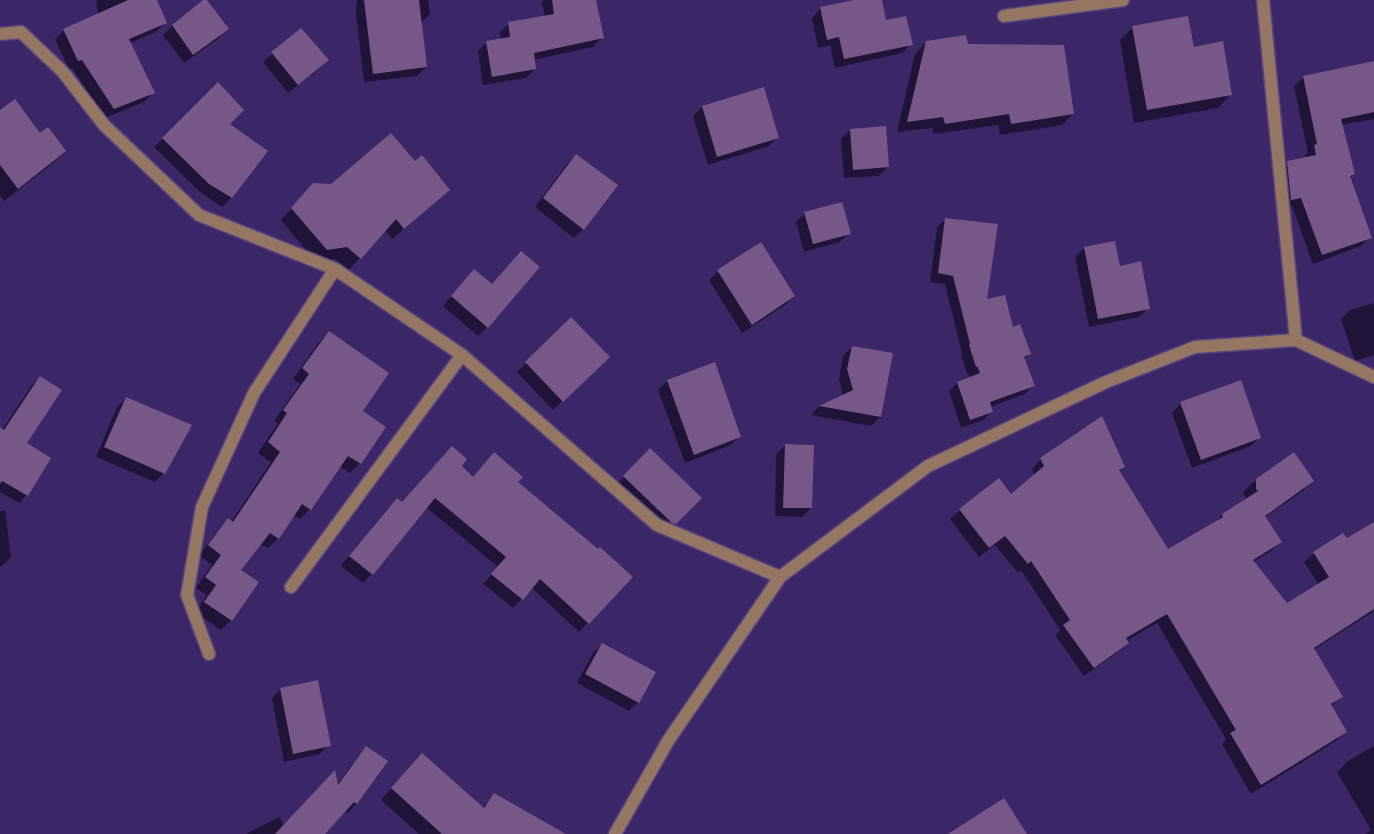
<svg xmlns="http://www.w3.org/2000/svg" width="1374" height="834" font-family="Karla,sans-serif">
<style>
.shadow{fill:#0007}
.building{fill:#775787}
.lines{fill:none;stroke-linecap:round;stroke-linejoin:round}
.minor-casing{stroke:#56457f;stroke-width:15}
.minor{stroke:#957662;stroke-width:12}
</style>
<rect width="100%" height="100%" fill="#3b2767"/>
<g class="shadow">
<path d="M96,0H156L165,23L156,32L130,43L153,93L144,102L105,118L72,68L69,70L55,39L64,30L101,32Z"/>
<path d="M205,0L228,29L219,38L184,63L163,35L172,26Z"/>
<path d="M357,0H428L430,14L421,23L426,67L417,76L364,82L356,14Z"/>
<path d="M543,0H595L602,38L593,47L533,60L535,69L526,78L483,85L478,51L487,42L501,40L500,32L509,23L545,17L542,2Z"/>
<path d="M860,0H881L885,21L911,44L902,53L835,68L830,45L818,48L812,18L821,8Z"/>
<path d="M1133,27L1193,48L1231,94L1218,108L1134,123L1120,40Z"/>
<path d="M301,29L327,60L319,69L288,93L263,62Z"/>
<path d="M926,42L967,45L1073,114L1062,125L1000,135L998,125L934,134L932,128L897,132L915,54Z"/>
<path d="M1374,63V119L1341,125L1354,174L1350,178L1370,237L1361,246L1313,264L1292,206L1282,208L1278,172L1287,163L1306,158L1305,155L1308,153L1294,86L1304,77Z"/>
<path d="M218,84L228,124L266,151L231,198L222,207L200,192L154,147Z"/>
<path d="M702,107L778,137L769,146L708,165L693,116Z"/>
<path d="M0,112L40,134L65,151L52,164L4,201L0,195Z"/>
<path d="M850,130L888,167L879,176L844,178L841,139Z"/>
<path d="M576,155L583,229L574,238L535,207L567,164Z"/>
<path d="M415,163L449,190L437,201L392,239L385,230L349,270L335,259L315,261L281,220L314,184L331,185Z"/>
<path d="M805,213L849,233L840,242L804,252L796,222Z"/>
<path d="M946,219L985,301L1013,329L1030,354L1024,359L1033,386L1025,394L990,407L992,411L983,420L961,428L949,391L957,383L970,378L968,373L967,374L961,354L962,353L945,284L930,282L937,227Z"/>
<path d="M760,244L794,296L785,305L742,333L709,280L718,271Z"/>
<path d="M1084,248L1148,308L1139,317L1089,327L1075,257Z"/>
<path d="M465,280L492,285L487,327L478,336L443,306Z"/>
<path d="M1374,303V355L1355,361L1341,319L1350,310Z"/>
<path d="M571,318L608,357L553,410L517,372Z"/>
<path d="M329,332L361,411L360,463L350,473L339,466L310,509L300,519L293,515L278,538L268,548L260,544L239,570L257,583L231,620L221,630L195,612L207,595L196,588L212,565L199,555L219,530L228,520L231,522L271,462L258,453L278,423L274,421L300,384L293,379L319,342Z"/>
<path d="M852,347L880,417L871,426L811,415L819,407L843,396L839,379L843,356Z"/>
<path d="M40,378L25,444L27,495L19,503L0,492V430H2L32,385Z"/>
<path d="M667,381L740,436L731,445L685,463L658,390Z"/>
<path d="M126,398L164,473L155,482L96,457L117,407Z"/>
<path d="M1181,403L1260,437L1251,446L1192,468L1172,413Z"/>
<path d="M785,445L811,508L802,517L775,516L776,454Z"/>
<path d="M650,450L700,498L666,533L615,486Z"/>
<path d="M494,454L517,482L631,577L579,632L532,588L513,608L483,584L498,567L426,507L372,574L363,583L341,566L388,508L397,500L401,503L460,466L472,478Z"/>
<path d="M1294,454L1313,481L1303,491L1265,517L1280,542L1271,551L1254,562L1287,605L1319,585L1304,562L1314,553L1347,540L1374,523V611L1257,686L1341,697L1331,707L1346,732L1336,741L1251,794L1222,744L1226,739L1157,623L1126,641L1127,642L1118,652L1084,676L1055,635L1060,630L1021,570L1018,573L995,545L979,557L950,519L960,510L1011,495L1035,476L1032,469L1041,459L1124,467L1118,472L1167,551L1213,524L1222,515L1247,499L1243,493L1252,483Z"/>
<path d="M5,510L11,557L2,566H0V511Z"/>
<path d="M602,644L638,702L629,711L577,683L593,653Z"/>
<path d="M281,689L329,745L320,754L284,762L272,698Z"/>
<path d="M1374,746V834H1365L1371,830L1337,772L1348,761Z"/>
<path d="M367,747L387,762L356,804L348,813L345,811L323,834H246L279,817L284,826L337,785L358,756Z"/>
<path d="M411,766L482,808L494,795L563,834H419L381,800Z"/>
</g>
<g class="building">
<path d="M128,0H157L167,23L129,39L155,93L114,109L82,60L78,61L63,29Z"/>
<path d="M203,0H207L229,29L193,55L172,25Z"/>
<path d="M364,0H419L427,67L373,74Z"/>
<path d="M552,0H596L604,38L534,53L536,69L492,77L486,41L510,37L508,22L554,14Z"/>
<path d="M854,0H882L886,20L906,16L913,45L844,59L839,37L827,40L820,7Z"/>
<path d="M1188,16L1194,47L1223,41L1232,95L1147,110L1132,26Z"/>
<path d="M301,28L329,60L298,85L271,52Z"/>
<path d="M966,35L968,44L1064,45L1074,114L1011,124L1009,114L945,124L943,117L907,122L926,41Z"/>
<path d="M1374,61V112L1341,119L1355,174L1350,176L1372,238L1322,255L1301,198L1291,200L1287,161L1316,155L1314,145L1317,144L1303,76Z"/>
<path d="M218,82L244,110L230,124L268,151L232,198L209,184L162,138Z"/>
<path d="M764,87L779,138L717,157L702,106Z"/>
<path d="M15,99L40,133L48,127L66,151L18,189L0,165V110Z"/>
<path d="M886,126L889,167L853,170L850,129Z"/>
<path d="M391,133L415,161L422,155L450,190L404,229L396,219L361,259L347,247L327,250L291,208L313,183L331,184Z"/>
<path d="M576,154L618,185L584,230L543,198Z"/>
<path d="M842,202L851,234L813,244L804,212Z"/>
<path d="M945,218L998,224L987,299L1005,295L1013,327L1020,324L1031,354L1024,357L1035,386L990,402L993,412L970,420L957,382L980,373L977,366L976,367L969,345L970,344L953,276L938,273Z"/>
<path d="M1115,241L1120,266L1141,261L1150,309L1098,319L1084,247Z"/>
<path d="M761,242L795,296L752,325L717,270Z"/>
<path d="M521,251L540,267L488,328L451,296L474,269L492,284Z"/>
<path d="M571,317L610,357L563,402L525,362Z"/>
<path d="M329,331L389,373L363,411L386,427L361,464L348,456L311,510L302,504L279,539L270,533L241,570L259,582L232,621L204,602L216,585L205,577L221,555L208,545L228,518L233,522L280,452L268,442L287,413L283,410L309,374L302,368Z"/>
<path d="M852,346L893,353L881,417L819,406L853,390L847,369Z"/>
<path d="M715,362L741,437L694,455L667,380Z"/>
<path d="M40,376L62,390L27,443L51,458L28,496L2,481L0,484V427L4,430Z"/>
<path d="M1241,380L1261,438L1201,460L1180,402Z"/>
<path d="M126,397L192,425L165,474L104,447Z"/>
<path d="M1102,416L1125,467L1119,470L1168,549L1223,517L1222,514L1258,491L1256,489V479L1294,452L1314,481L1265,516L1282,542L1253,560L1287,603L1329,577L1313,552L1343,533L1347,538L1374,522V609L1314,648L1343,697L1331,704L1347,732L1261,785L1230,733L1236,730L1167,614L1126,638L1129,643L1094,668L1063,625L1070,620L1031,561L1028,564L1005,536L989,548L959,509L999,478L1011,494L1044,466L1040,458Z"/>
<path d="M785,444L814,445L812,508H783Z"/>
<path d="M452,446L467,459L462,466L473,477L494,452L523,477L518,482L598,549L600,547L633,577L589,624L540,579L523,600L491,574L506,557L435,498L373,575L349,556L397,498L402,502Z"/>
<path d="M650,448L702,498L676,524L672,523L623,476Z"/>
<path d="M602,643L656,672L639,703L585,674Z"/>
<path d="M318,680L331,746L293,754L280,688Z"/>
<path d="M366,746L388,761L357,804L354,802L325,834H275L335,770L338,785Z"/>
<path d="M422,753L484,808L494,793L566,834H442L391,788Z"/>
<path d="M1004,798L1027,834H948Z"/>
</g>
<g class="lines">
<g class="minor-casing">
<g id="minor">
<path d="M1263,0L1296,340"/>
<path d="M1004,16L1123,0"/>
<path d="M0,34L21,32L63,72L104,125L199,215L335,269L462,355L657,525L780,577"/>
<path d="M291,587L462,355"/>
<path d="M209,654L187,595L202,507L254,393L335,269"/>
<path d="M615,834L668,741L780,577L928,466L1106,382L1195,347L1296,340L1374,377"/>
</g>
</g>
<use href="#minor" class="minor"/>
</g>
</svg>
